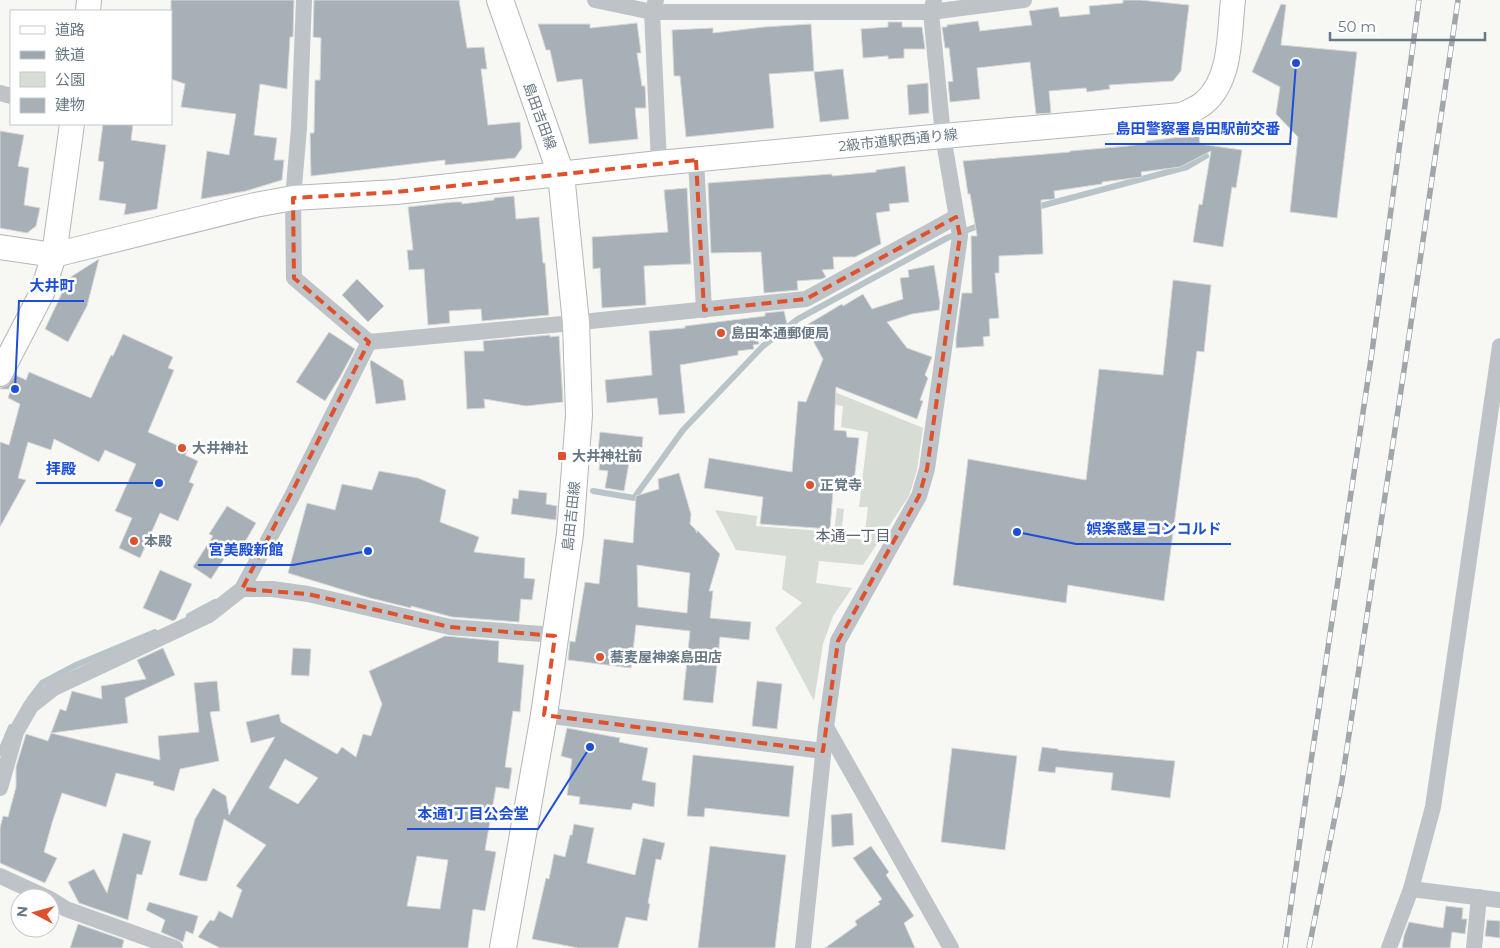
<svg xmlns="http://www.w3.org/2000/svg" width="1500" height="948" font-family="Montserrat,'Noto Sans JP',sans-serif">
<style>
.green{fill:#d7dcd4}
.lines{fill:none;stroke-linecap:round;stroke-linejoin:round}
.stream{stroke:#b8c4c8;stroke-width:6}
.building{fill:#a7b0b6;stroke:#d9d9d7;fill-rule:evenodd}
.secondary-casing{stroke:#b1b7bb;stroke-width:26}
.primary-casing{stroke:#b2b7bb;stroke-width:28}
.street{stroke:#bec3c7;stroke-width:16}
.secondary{stroke:#fff;stroke-width:24}
.primary{stroke:#fff;stroke-width:26}
.rail-casing{stroke:#a0a7ac;stroke-width:5.5}
.rail{stroke:#fff;stroke-width:4;stroke-dasharray:11;stroke-linecap:butt}
.marked{fill:none;stroke:#df502d;stroke-width:4;stroke-dasharray:10 6;stroke-linejoin:round}
.poi-dot{fill:#df502d;stroke:#fff;stroke-width:2}
.labels{text-anchor:middle;dominant-baseline:central;stroke-width:5;stroke-linejoin:round;paint-order:stroke}
.street-label{font-size:14px;fill:#677885;stroke:#fff}
.poi-label{font-size:14px;font-weight:bold;fill:#677885;stroke:#fff;text-anchor:start}
.neighbourhood-label{font-size:15px;fill:#55616a;stroke:#fff}
.leader{fill:none;stroke:#1d4ed8;stroke-width:2}
.callout-dot{fill:#1d4ed8;stroke:#fff;stroke-width:2}
.callout-label{font-size:15px;text-anchor:middle;font-weight:bold;fill:#1d4ed8;stroke:#fff;stroke-width:5;stroke-linejoin:round;paint-order:stroke}
</style>
<rect width="100%" height="100%" fill="#f7f7f4"/>
<path class="green" d="M815,384L923,428L917,470L909,496L863,565L819,561L816,583L852,588L833,616L823,644L814,701L775,628L802,603L782,589L786,556L736,550L715,510L757,516L756,526L834,532L837,508L844,509L841,537L864,540L868,507H859L868,432L841,427L843,406L815,401Z"/>
<g class="lines">
<g class="stream">
<path d="M1033,208L1187,167L1206,156"/>
<path d="M593,491L634,498L683,430L763,346L798,319L947,238L983,224"/>
<path d="M189,616L215,602"/>
<path d="M29,700L42,683L76,665L155,632"/>
<path d="M0,753L11,727"/>
</g>
</g>
<g class="building">
<path d="M171,0H294L293,37H290L287,89L260,84L254,135L277,138L274,160H284L282,180L246,191L201,199L207,151L229,155L236,114L181,107L185,84L171,79Z"/>
<path d="M314,0H459L467,48L484,47L487,69H481L488,125L520,122L522,148L515,158L445,165V160L311,176L310,133H314L315,80H320L321,38L313,37Z"/>
<path d="M1123,0H1140L1189,5L1181,71L1173,81L1109,85L1110,89L1087,92L1086,88L1049,91L1051,113L1036,114L1030,62L977,68L980,99L950,102L948,82L953,81L949,48H945L942,27H947V25L978,21L980,31L1032,25L1029,11L1058,7L1060,17L1090,14L1089,6L1123,3Z"/>
<path d="M1281,4L1286,5L1281,45L1357,52L1337,218L1290,212L1298,137L1276,114L1280,87L1252,72Z"/>
<path d="M888,22H902V27H922L925,49H904V58L888,59V56L863,58L861,29L888,27Z"/>
<path d="M637,23L641,53H637L642,86H645L646,108H635L638,139L589,144L582,79L557,82L550,50H546L538,24H590V28Z"/>
<path d="M811,24L814,71L769,74L774,128L686,137L680,76H674L672,30L713,28V33L764,27Z"/>
<path d="M843,69L849,119L820,122L814,72Z"/>
<path d="M928,83L929,113L909,115L907,85Z"/>
<path d="M103,124H133L131,140L166,145L157,209L124,215L126,204L99,200L104,162L98,161Z"/>
<path d="M0,131L24,135L18,166L29,168L24,205L40,208L36,226L27,233L0,228Z"/>
<path d="M1199,135L1200,144L1242,150L1236,188L1232,187L1223,247L1193,242L1199,204L1202,205L1211,151L1180,167L1141,172L1142,177L1102,182V184L1054,191L1055,199L1041,200L1043,254L999,256V273H995L999,318L989,319L990,336L983,337L984,346L956,348V339L962,293H972L971,236H977L970,194H968L963,161L1070,152V151L1128,146L1146,143V141Z"/>
<path d="M905,166L909,202L889,204L890,211L876,213L881,244L855,257H833L834,269L822,270L826,277L822,279L797,281L798,290L764,293L761,252L711,253L708,183L832,174V176L876,172V170Z"/>
<path d="M687,188L691,264L644,266L646,305L602,308L600,268L593,269L592,237L668,232L664,190Z"/>
<path d="M514,196L516,219L539,217L543,263H545L549,315L482,321L481,309L449,311L450,323L428,325L424,269L409,270L407,250H413L408,207L453,202H462V204L494,200V198Z"/>
<path d="M99,259L87,306L68,342L45,329L69,278Z"/>
<path d="M934,265L940,303L939,310L912,314L887,322L907,348L932,357L925,375L928,378L920,400L923,401L917,419L836,387L834,430L846,431L847,437L859,438L854,482L834,479L830,529L760,524L763,497L704,488L709,458L792,472L798,401L806,402L823,359L805,326L842,304L843,306L863,294L872,309L903,299L900,278L909,277L908,270Z"/>
<path d="M357,279L384,306L368,322L342,295Z"/>
<path d="M1173,280L1211,285L1204,352L1197,351L1164,601L1068,585L1066,603L953,585L968,459L1086,480L1099,369L1163,375Z"/>
<path d="M784,311L787,324L767,338L758,339L759,344L753,345L754,349L738,351V355L680,365L685,413L659,415L657,398L607,403L605,380L652,375L649,331L685,328V326L765,316V313Z"/>
<path d="M329,332L355,349L340,377L325,401L296,382Z"/>
<path d="M123,334L173,357L168,368L174,370L148,432L188,450L185,455L198,461L189,482L194,484L178,521L160,513L140,558L119,548L132,518L115,511L136,464L105,450L99,462L54,439L51,450L28,442L18,478L26,480L0,527V442L9,445L20,404L8,398L11,389H0V388L8,385L15,375L26,380L29,372L91,398L111,355L113,356Z"/>
<path d="M550,335V337L559,336L563,402L526,406L484,399L485,408L467,409L464,351H484L483,341Z"/>
<path d="M371,360L403,380L406,400L376,404L370,363Z"/>
<path d="M600,432L643,437L641,458L630,457L624,491L605,488L608,471L599,470L600,459H597Z"/>
<path d="M379,471L418,478L446,490L440,522L479,537L474,552L525,558L524,578L535,579L532,600L521,599L519,622L452,617L411,606V608L370,598L288,573L307,503L335,510L342,484L372,490Z"/>
<path d="M679,473L691,514L690,524L695,529L697,533V530L720,554L709,591H713L710,618L751,622L749,640L720,637L713,703L683,700L690,631L636,625L631,668L568,660L570,641L575,642L585,582L599,584L604,539L633,543L636,496L659,489L658,479ZM637,565L690,573L687,613L638,607Z"/>
<path d="M519,490L547,493L546,504L557,506L556,520L511,514L513,498L518,499Z"/>
<path d="M227,506L256,523L239,552L231,548L211,579L193,567L213,536L209,534Z"/>
<path d="M160,570L192,584L176,619L173,621L143,608Z"/>
<path d="M445,636L499,641L498,662L524,665L520,712L513,711L505,767L512,768L509,789L496,787L485,850L496,852L485,911L473,909L468,948H220L198,937L210,920L214,921L219,911L232,918L242,890L236,886L266,845L224,819L207,881H201L179,875L195,819L213,788L226,796L229,815L275,737L251,743L246,722L279,714L281,722L337,754L342,747L356,757L363,734L371,736L382,704L369,671ZM285,759L318,778L298,804L269,788ZM417,856L448,860L440,909L407,906Z"/>
<path d="M163,648L175,675L125,698L128,723L51,733L60,709L66,711L72,691L102,699L101,686L146,679L137,660Z"/>
<path d="M293,648L311,649L309,676L291,675Z"/>
<path d="M217,681L220,711L210,712L219,761L180,769L174,791L153,785L154,782L116,773L106,807L62,793L52,823L44,852L57,858L45,883L0,863V828L3,816L8,817L16,787V767L26,734L48,741L51,733L160,760L158,736L199,732L194,683Z"/>
<path d="M757,681L782,684L777,729L752,726Z"/>
<path d="M567,728L620,738L619,742L648,748L642,780L656,783L654,807L633,803L631,810L579,804L580,797L567,795L572,759L561,756Z"/>
<path d="M1042,747L1058,749V750L1175,761L1170,798L1111,790L1113,773L1056,767L1055,773L1038,771Z"/>
<path d="M952,748L1017,756L1005,850L941,842Z"/>
<path d="M693,755L794,766L789,817L705,808L704,817L687,816Z"/>
<path d="M852,813L854,845L832,847L831,815Z"/>
<path d="M574,824L594,828L587,863L635,875L643,838L665,843L661,860L656,859L648,903L650,904L647,921L626,917L618,948H578L532,939L546,878L549,879L554,854L565,857L570,835H572Z"/>
<path d="M123,833L151,841L142,875L137,874L128,920L79,903L68,882L94,869L107,893Z"/>
<path d="M710,846L786,855L775,948H698Z"/>
<path d="M871,846L889,872L886,875L914,916L904,923L915,948H825L857,925L855,921L880,904L878,902L882,899L853,858Z"/>
<path d="M149,902L198,916L193,934L186,931L183,942L161,932L165,920L146,910Z"/>
<path d="M1446,906L1463,908L1462,919H1467L1465,934L1452,932L1450,948H1402L1404,936L1409,922L1443,928Z"/>
<path d="M1487,920L1500,921V938L1485,936Z"/>
<path d="M78,924L124,940L122,948H70Z"/>
</g>
<g class="lines">
<g class="secondary-casing">
<g id="secondary">
<path d="M88,11L89,0"/>
<path d="M0,247L54,255L255,205L293,198L396,192L659,163L943,136L1182,115C1189,111 1199,108 1205,102C1232,78 1229,33 1233,0"/>
<path d="M0,374L42,293L54,255L72,124"/>
</g>
</g>
<g class="primary-casing">
<path id="primary" d="M500,0L561,174L576,323L579,415L570,534L544,715L503,948"/>
</g>
<g class="street">
<path d="M304,0L299,128L293,198L294,278L369,342L562,324L806,299L956,217"/>
<path d="M595,0L652,12H931L1024,0"/>
<path d="M656,0L652,12L659,163"/>
<path d="M0,93L11,96"/>
<path d="M696,160L704,310"/>
<path d="M242,589L291,498L369,342"/>
<path d="M544,715L823,751"/>
<path d="M826,727L951,948"/>
<path d="M0,788L16,732L31,706L54,688L209,615L242,589H272L308,594L450,627L555,635"/>
<path d="M0,876L48,898"/>
<path d="M1411,889L1500,900"/>
<path d="M50,899L66,909L175,948"/>
<path d="M803,948L826,727L838,641L919,496L927,469L960,236L943,136L931,12L934,0"/>
<path d="M1389,948L1411,889L1433,807L1500,346"/>
<path d="M1474,948L1479,897"/>
</g>
<use href="#secondary" class="secondary"/>
<use href="#primary" class="primary"/>
<g class="rail-casing">
<g id="rail">
<path d="M1285,948L1309,775L1372,352L1419,0"/>
<path d="M1309,948L1342,781L1406,357L1458,0"/>
</g>
</g>
<use href="#rail" class="rail"/>
</g>
<path class="marked" d="M696,160L704,310L806,299L956,217L960,236L927,469L919,496L838,641L823,751L544,715L555,636L450,627L308,594L242,589L369,342L294,278L293,198L396,192Z"/>
<g class="poi-dot">
<circle cx="721" cy="333" r="5"/>
<circle cx="182" cy="448" r="5"/>
<rect x="557" y="451" width="10" height="10" rx="2.5"/>
<circle cx="810" cy="485" r="5"/>
<circle cx="134" cy="541" r="5"/>
<circle cx="600" cy="657" r="5"/>
</g>
<g class="labels">
<g class="street-label">
<text transform="translate(540 116) rotate(70)">島田吉田線</text>
<text transform="translate(898 140) rotate(-6)">2級市道駅西通り線</text>
<text transform="translate(571 516) rotate(-84)">島田吉田線</text>
</g>
<g class="poi-label">
<text x="731" y="333">島田本通郵便局</text>
<text x="192" y="448">大井神社</text>
<text x="572" y="456">大井神社前</text>
<text x="820" y="485">正覚寺</text>
<text x="144" y="541">本殿</text>
<text x="610" y="657">蕎麦屋神楽島田店</text>
</g>
<g class="neighbourhood-label">
<text x="853" y="535">本通一丁目</text>
</g>
</g>
<path class="leader" d="M1296 63L1290 144H1105M15 389L19 301H84M159 483L86 483H36M1017 532L1076 544H1231M368 551L293 565H198M590 747L538 829H407"/>
<g class="callout-dot">
<circle cx="1296" cy="63" r="5"/>
<circle cx="15" cy="389" r="5"/>
<circle cx="159" cy="483" r="5"/>
<circle cx="1017" cy="532" r="5"/>
<circle cx="368" cy="551" r="5"/>
<circle cx="590" cy="747" r="5"/>
</g>
<g class="callout-label">
<text x="1198" y="134">島田警察署島田駅前交番</text>
<text x="52" y="291">大井町</text>
<text x="61" y="474">拝殿</text>
<text x="1154" y="534">娯楽惑星コンコルド</text>
<text x="246" y="555">宮美殿新館</text>
<text x="473" y="819">本通1丁目公会堂</text>
</g>
<rect x="10" y="10" width="162" height="115" fill="#ffffff" stroke="#c2c9ce"/>
<rect x="20" y="26" width="25" height="8" fill="#ffffff" stroke="#c2c9ce"/>
<text x="55" y="35" font-size="15" fill="#677885">道路</text>
<rect x="20" y="51" width="25" height="8" fill="#a0a7ac" stroke="#c2c9ce"/>
<text x="55" y="60" font-size="15" fill="#677885">鉄道</text>
<rect x="20" y="72" width="25" height="15" fill="#d7dcd4" stroke="#c2c9ce"/>
<text x="55" y="85" font-size="15" fill="#677885">公園</text>
<rect x="20" y="98" width="25" height="15" fill="#a7b0b6" stroke="#c2c9ce"/>
<text x="55" y="110" font-size="15" fill="#677885">建物</text>
<g transform="translate(35 913) rotate(276)"><circle r="24" fill="#ffffff" stroke="#c2c9ce"/>
<path d="M0-4L9 19L0 12L-9 19Z" fill="#df502d"/>
<text y="-8" font-size="14" font-weight="bold" text-anchor="middle" fill="#677885">N</text>
</g>
<path d="M1330 32v8h155v-8" fill="none" stroke="#677885" stroke-width="2.5"/>
<text x="1338" y="32" font-size="15" fill="#677885" stroke="#ffffff" stroke-width="4" paint-order="stroke">50 m</text>
</svg>
